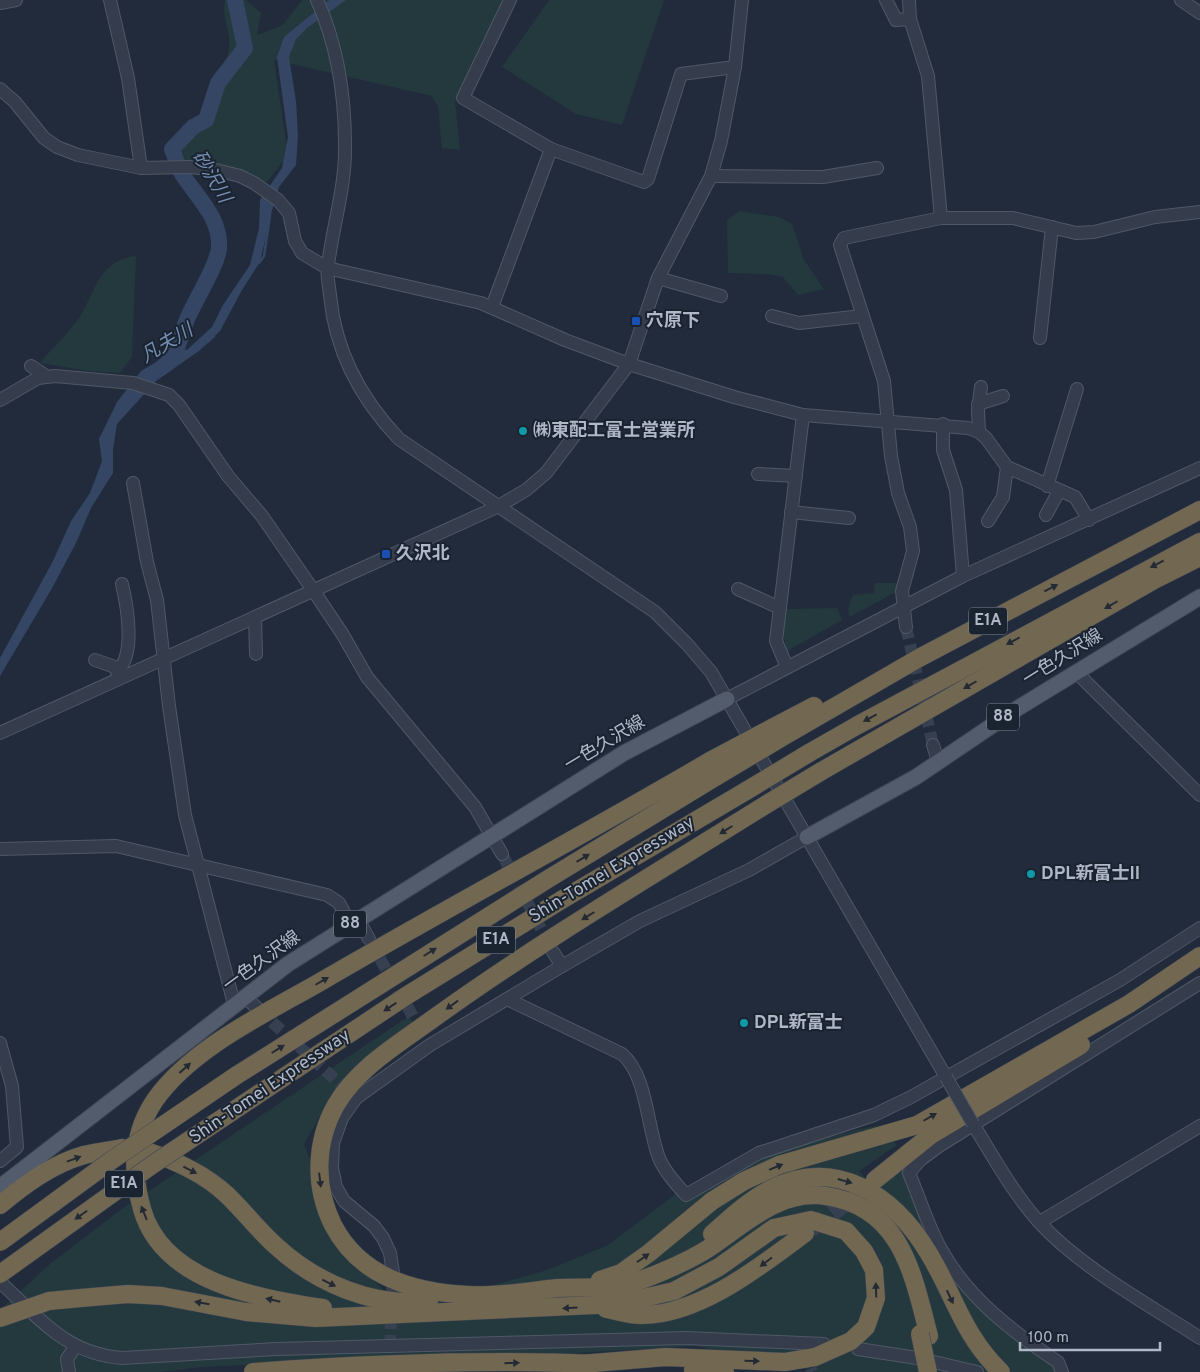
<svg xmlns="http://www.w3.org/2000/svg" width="1200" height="1372" font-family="Overpass,'Noto Sans JP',sans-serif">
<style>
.green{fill:#23393d}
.water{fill:#344664}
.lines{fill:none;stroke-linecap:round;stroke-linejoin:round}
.stream{stroke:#344664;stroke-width:2.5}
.river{stroke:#344664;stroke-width:16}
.minor-tunnel{stroke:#364051;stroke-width:12;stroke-dasharray:12 6;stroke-linecap:butt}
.highway-tunnel{stroke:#364051;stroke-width:18;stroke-dasharray:18 9;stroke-linecap:butt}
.minor-casing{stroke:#505867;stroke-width:14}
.major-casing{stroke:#3e4755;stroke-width:17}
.highway-casing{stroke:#3d4553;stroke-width:19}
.minor{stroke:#353d4c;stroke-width:12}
.major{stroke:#535c6c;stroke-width:15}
.highway{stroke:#726751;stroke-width:18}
.minor-bridge-casing{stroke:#505867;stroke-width:14;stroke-linecap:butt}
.highway-bridge-casing{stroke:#3d4553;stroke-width:19;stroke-linecap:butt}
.minor-bridge{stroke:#353d4c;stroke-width:12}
.highway-bridge{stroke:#726751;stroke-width:18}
.oneway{fill:#232a33}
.transit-dot{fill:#1a4fb4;stroke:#1a2330;stroke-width:2}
.culture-dot{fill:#0f9aa8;stroke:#1a2330;stroke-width:2}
.labels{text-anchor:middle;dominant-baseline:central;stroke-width:4;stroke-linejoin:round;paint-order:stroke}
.shield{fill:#1a2330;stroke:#838b9a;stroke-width:1}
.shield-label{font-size:16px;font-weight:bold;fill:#b0b8c8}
.poi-label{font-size:18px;font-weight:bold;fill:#b0b8c8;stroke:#1a2330;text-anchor:start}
.street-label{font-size:18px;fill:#b0b8c8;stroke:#1a2330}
.water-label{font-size:19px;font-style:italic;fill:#768eb2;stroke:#1a2330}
</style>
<rect width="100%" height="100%" fill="#212b3c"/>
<g class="green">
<path d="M225,0H246L261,13L257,35L283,25L302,0H513L483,39L472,74L455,101L460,150L442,148L438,107L432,96L274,60L288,155L266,183L178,158L176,141C183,138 196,135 201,130C214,113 231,59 229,38C227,24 222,14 225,0Z"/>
<path d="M549,0H664L622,125L576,114L502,67Z"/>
<path d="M740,211L779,217L792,224L804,260L824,289L798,295L783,277L768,274L728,273L727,220Z"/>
<path d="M136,256L132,357L120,373L88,371L40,363C53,347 70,332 81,315C96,289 100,260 136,256Z"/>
<path d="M875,583H897L896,592L849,617L848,608L853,595L874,593Z"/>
<path d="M837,608L842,620L787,651L782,627L783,609Z"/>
<path d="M409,1016L416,1027L363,1059L326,1106L304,1144L342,1247L389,1296L480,1289L547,1270L608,1245L681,1190L736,1161L750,1160L852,1131L880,1125L897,1145L859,1171L870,1183L911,1154L910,1173L956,1274L1048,1355L1055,1372H819L695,1346L527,1356L391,1358L202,1367L160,1372H0V1310L50,1264L119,1211Z"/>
</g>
<path class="water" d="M329,0H346L307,28L296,39L289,57L296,101L298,136L296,165L279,187L270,218L260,262L242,290L220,331L199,351L156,381L117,424L113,450V473L91,508L76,543L51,590L0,676V658L53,561L71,521L90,493L102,461L99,439L117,402L141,371L168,355L188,349L212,327L223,305L250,265L259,228L260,200L282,168L288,137L277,57L284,37Z"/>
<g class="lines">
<g class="stream">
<path d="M259,263L264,256L270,216"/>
<path d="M205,344L214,336"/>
</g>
<path class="river" d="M161,368C179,357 180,333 189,315C197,297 217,266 219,248C221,218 197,197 182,174C178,167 175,157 172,149L193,127L206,120L218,83L245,48L235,0"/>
<g class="minor-tunnel">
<path d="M906,627L933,745"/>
<path d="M502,854L551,948"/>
<path d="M371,943L423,1034"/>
<path d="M259,1010L351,1094"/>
<path d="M390,1347L393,1273"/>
<path d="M803,1352L812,1372"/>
</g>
<path class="highway-tunnel" d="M810,1229L857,1194"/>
<g class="minor-casing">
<g id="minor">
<path d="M110,0L128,78L141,168"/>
<path d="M317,0C337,44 345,97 345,145C346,185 333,225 328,265C326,274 329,285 330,295C335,351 361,399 399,439L655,612L687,644L711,672L946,1077"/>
<path d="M510,0L463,98L551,149"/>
<path d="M886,0L896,20L910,19"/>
<path d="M1181,0L1200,13"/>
<path d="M0,3L16,0"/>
<path d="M0,89L15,102L44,138L57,147L78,155L141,168L188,167L212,169L240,176L254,183L278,200L289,213L295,241L302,253L327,268L481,303L565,340L629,364L658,278L711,176L721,141L735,67L742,0"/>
<path d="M711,176L823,177L877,168"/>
<path d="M941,218H1013L1076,233L1094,232L1155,217L1200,212"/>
<path d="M658,278L721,296"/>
<path d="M492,307L551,149L644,182L648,179L681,74L735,67"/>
<path d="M772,316L799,323L862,316"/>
<path d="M1040,338L1052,227"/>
<path d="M31,366L46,376"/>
<path d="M0,400L38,378L55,376L133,383L169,395L179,405L228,476L262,516L313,590L343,635L367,677L475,807L502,854"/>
<path d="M978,404L1003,396"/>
<path d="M943,424V450L956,490L963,576"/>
<path d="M979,432L978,410L981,387"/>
<path d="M758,474L796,476"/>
<path d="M133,483L147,562L157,600L169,706L185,815L234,1004"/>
<path d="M1047,486L1077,389"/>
<path d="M791,512L849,518"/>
<path d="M1046,515L1059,491"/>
<path d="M988,521L1003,497L1007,467"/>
<path d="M738,589L780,608"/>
<path d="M255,617L256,654"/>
<path d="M906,627L902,591L913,551L910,527L898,493L891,456L884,381L840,245L844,238L941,218L928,76L910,19L909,0"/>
<path d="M95,660L115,667L120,678"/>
<path d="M787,667L776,641L803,415"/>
<path d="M117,671C136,656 127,605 122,584"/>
<path d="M1076,672L1200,795"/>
<path d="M727,699L963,576L1200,468"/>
<path d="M0,733L497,507L526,490L546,473L629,364L734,397L803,415L968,428L979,432L986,438L1007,467L1075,497L1089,520"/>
<path d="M933,745L938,761"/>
<path d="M0,849L116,846L327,895L339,903L350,924"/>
<path d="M358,919L369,939"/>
<path d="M553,952L562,966"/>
<path d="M244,996L257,1008"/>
<path d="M507,999L622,1054C647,1075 647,1127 659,1158C665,1172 676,1184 686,1195L759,1153L874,1115L911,1097L1120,980L1200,928"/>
<path d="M0,1043L12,1086L17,1147L0,1161"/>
<path d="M973,1124C994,1158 1013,1193 1039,1222C1081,1268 1148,1304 1200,1338"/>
<path d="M1040,1222L1200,1126"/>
<path d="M393,1273L390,1253L383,1238L374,1226L344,1201L336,1187L332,1168L333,1143L342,1118L356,1098L430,1045L562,966L640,921L749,870L807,837"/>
<path d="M0,1282C39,1318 66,1354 122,1358L276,1349L686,1338L824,1344"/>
<path d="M858,1349L917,1358L977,1372"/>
<path d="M69,1372L67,1359L75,1347"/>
<path d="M1062,1372L1058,1362C1013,1332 969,1299 942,1251C928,1227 920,1199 909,1173L920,1160L939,1146L1200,983"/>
</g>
</g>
<g class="major-casing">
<g id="major">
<path d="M807,837L916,777L1018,708L1200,597"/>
<path d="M0,1187L288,964L624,753L727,699"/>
</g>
</g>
<g class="highway-casing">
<g id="highway">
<path d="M772,728L814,706"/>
<path d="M779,739L919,658L1200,510"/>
<path d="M809,753L858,725L1200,542"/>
<path d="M820,772L1154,580L1200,557"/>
<path d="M767,804C655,874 541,941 434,1018C400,1043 358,1067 336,1105C315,1142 314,1187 333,1225C360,1277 413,1292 468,1295C497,1297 529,1291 558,1288C576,1287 595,1288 613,1287C637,1285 689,1261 709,1248C745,1224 780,1189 826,1196C902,1207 913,1275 929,1336"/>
<path d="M237,1075L548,879L717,776"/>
<path d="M251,1099L406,996L563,899L746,791"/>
<path d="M146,1151C174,1160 203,1173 226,1194C243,1210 258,1230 276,1246C316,1283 374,1308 429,1301"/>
<path d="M875,1180L931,1135L1081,1045"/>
<path d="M0,1205C24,1185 52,1164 84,1155C96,1152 109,1151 122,1148"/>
<path d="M712,1234C730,1218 748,1201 769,1190C836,1155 894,1196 928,1252C955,1296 962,1334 1001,1372"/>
<path d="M600,1280L621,1273L649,1253L712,1201L744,1181L779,1165L917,1125L1129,1004L1200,956"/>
<path d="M81,1298L128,1294L162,1296L246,1312L316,1318L617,1304L674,1291L719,1267L774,1228L811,1220L846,1231L864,1251L874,1270L876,1298L866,1327L851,1341L815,1357L785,1362L666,1357L581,1364"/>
<path d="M323,1308C259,1298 163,1283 142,1209C131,1171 132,1134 155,1100C193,1046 271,1011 327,978C454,904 584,835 710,761"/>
<path d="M606,1309C617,1311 629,1315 640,1315C698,1316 761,1266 805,1233"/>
<path d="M693,1370L725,1372"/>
<path d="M253,1372C365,1364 480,1359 592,1364"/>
</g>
</g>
<use href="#minor" class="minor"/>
<use href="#major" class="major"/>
<use href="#highway" class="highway"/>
<g class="minor-bridge-casing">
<path id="minor-bridge" d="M946,1077L973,1124"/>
</g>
<g class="highway-bridge-casing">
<g id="highway-bridge">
<path d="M710,761L772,728"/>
<path d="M717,776L779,739"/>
<path d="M746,791L809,753"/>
<path d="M767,804L820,772"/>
<path d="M0,1242L112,1160L237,1075"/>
<path d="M0,1274L152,1165L251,1099"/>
<path d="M0,1318L49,1301L81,1298"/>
<path d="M920,1334L928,1372"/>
</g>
</g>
<use href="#minor-bridge" class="minor-bridge"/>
<use href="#highway-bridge" class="highway-bridge"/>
</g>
<defs><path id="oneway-solid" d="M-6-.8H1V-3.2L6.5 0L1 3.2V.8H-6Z" transform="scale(1.25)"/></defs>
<g class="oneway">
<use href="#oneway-solid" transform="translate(1157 564) rotate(153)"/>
<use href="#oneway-solid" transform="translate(1051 588) rotate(-27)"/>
<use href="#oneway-solid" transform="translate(1111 605) rotate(150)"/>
<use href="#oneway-solid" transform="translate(1013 641) rotate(152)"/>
<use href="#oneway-solid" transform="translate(970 685) rotate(150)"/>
<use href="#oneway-solid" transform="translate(870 718) rotate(152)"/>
<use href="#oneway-solid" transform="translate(726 830) rotate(148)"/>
<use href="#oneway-solid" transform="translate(583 858) rotate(-31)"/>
<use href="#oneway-solid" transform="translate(588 916) rotate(148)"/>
<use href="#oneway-solid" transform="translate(430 952) rotate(-32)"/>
<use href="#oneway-solid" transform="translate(322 981) rotate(-30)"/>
<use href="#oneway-solid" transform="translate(452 1005) rotate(144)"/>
<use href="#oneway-solid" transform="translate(390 1007) rotate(147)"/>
<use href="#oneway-solid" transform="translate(278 1049) rotate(-32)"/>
<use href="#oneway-solid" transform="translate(185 1068) rotate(-42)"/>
<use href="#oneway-solid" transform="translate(930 1117) rotate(-30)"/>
<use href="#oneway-solid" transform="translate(74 1159) rotate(-20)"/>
<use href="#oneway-solid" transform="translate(776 1167) rotate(-22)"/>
<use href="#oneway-solid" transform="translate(190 1170) rotate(27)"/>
<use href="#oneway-solid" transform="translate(320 1180) rotate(83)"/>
<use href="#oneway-solid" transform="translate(845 1181) rotate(16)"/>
<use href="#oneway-solid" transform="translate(144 1213) rotate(-112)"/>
<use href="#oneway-solid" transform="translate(81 1215) rotate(145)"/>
<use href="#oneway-solid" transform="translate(643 1258) rotate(-35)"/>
<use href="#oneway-solid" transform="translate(766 1262) rotate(143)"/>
<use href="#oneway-solid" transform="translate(329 1283) rotate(26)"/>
<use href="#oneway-solid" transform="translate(876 1290) rotate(-92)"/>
<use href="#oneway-solid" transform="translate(950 1297) rotate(65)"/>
<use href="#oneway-solid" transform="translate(273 1300) rotate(-167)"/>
<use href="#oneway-solid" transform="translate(202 1303) rotate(-170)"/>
<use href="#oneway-solid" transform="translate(570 1308) rotate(177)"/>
<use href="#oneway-solid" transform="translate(752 1361) rotate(2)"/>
<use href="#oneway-solid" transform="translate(512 1363) rotate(-1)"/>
</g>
<g class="transit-dot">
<rect x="631" y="316" width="10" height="10" rx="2.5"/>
<rect x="381" y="549" width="10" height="10" rx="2.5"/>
</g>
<g class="culture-dot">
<circle cx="523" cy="431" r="5"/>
<circle cx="1031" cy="874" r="5"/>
<circle cx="744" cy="1023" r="5"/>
</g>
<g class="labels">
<g class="shield">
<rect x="969" y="607.5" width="38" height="27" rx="4"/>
<rect x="987" y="703.5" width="32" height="27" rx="4"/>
<rect x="334" y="910.5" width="32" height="27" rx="4"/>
<rect x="477" y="926.5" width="38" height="27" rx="4"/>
<rect x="105" y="1170.5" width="38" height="27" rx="4"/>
</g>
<g class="shield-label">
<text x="988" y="621">E1A</text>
<text x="1003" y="717">88</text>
<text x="350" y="924">88</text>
<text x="496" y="940">E1A</text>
<text x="124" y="1184">E1A</text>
</g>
<g class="poi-label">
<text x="646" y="321">穴原下</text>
<text x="533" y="431">㈱東配工富士営業所</text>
<text x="396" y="554">久沢北</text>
<text x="1041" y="874">DPL新富士II</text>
<text x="754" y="1023">DPL新富士</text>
</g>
<g class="street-label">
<text transform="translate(1063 658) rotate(-32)">一色久沢線</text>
<text transform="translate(605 744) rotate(-31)">一色久沢線</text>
<text transform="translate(612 870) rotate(-31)">Shin-Tomei Expressway</text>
<text transform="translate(262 962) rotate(-36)">一色久沢線</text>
<text transform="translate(270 1087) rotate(-34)">Shin-Tomei Expressway</text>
</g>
<g class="water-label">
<text transform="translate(211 177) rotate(59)">砂沢川</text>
<text transform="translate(167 344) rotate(-31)">凡夫川</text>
</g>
</g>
<path d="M1020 1342v8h140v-8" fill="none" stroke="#b0b8c8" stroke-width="2.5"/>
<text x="1028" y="1342" font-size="15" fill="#b0b8c8" stroke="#1a2330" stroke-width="4" paint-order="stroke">100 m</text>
</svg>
